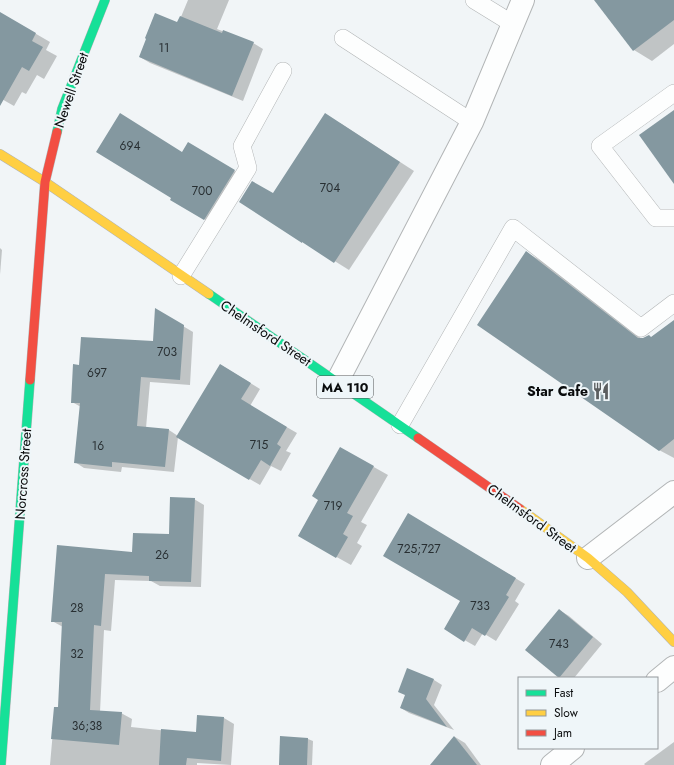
<svg xmlns="http://www.w3.org/2000/svg" width="674" height="765" font-family="Jost,sans-serif">
<style>
.shadow{fill:#0003}
.building{fill:#8498a0}
.lines{fill:none;stroke-linecap:round;stroke-linejoin:round}
.lane-casing{stroke:#b2b5b6;stroke-width:18}
.street-casing{stroke:#b2b5b6;stroke-width:24}
.fast-casing{stroke:#b2b5b6;stroke-width:10}
.slow-casing{stroke:#b2b5b6;stroke-width:10}
.jam-casing{stroke:#b2b5b6;stroke-width:10}
.lane{stroke:#fdfefe;stroke-width:17}
.street{stroke:#fdfefe;stroke-width:22}
.fast{stroke:#16e098;stroke-width:9}
.slow{stroke:#ffcf43;stroke-width:9}
.jam{stroke:#f24e42;stroke-width:9}
.labels{text-anchor:middle;dominant-baseline:central;stroke-width:4;stroke-linejoin:round;paint-order:stroke}
.number-label{font-size:12px;fill:#282f32}
.shield{fill:#eff6f9;stroke:#4f5254;stroke-width:1}
.shield-label{font-size:13px;font-weight:bold;fill:#0a0c0d}
.street-label{font-size:14px;fill:#0a0c0d;stroke:#eff6f9}
.poi-label{font-size:14px;font-weight:bold;fill:#0a0c0d;stroke:#eff6f9;text-anchor:end}
</style>
<rect width="100%" height="100%" fill="#f1f5f7"/>
<g class="shadow">
<path d="M188,0H229L217,29L253,43L263,49L243,101L150,63L140,57L178,24Z"/>
<path d="M596,0H674V44L652,61L634,50Z"/>
<path d="M0,13L50,42L46,50L57,56L44,79L37,75L26,94L22,92L14,106L0,98Z"/>
<path d="M340,123L414,171L349,270L317,250L274,194Z"/>
<path d="M188,143L244,177L214,225L172,200Z"/>
<path d="M0,248L2,250L0,275Z"/>
<path d="M526,252L543,262L642,339L651,338L674,321V458L659,450Z"/>
<path d="M156,310L193,332L190,385L150,382L146,428L169,430L178,436L221,365L260,389L250,406L297,433L286,451L291,453L281,471L271,466L260,485L178,437L174,472L122,467L121,472L84,468L75,462L81,407L72,402L80,366L154,342Z"/>
<path d="M340,448L388,475L361,522L367,525L357,543L362,546L351,565L299,536L319,500Z"/>
<path d="M194,499L204,505L201,587L160,586L151,581L115,580L111,631L104,630L100,712L121,713L132,719L131,727L197,734L198,716L224,718L234,724L231,765L197,763V765H50L55,708H59L63,627L52,621L58,546L133,553L170,535Z"/>
<path d="M408,514L525,584L515,601L519,604L496,641L483,633L475,646L445,629L462,601Z"/>
<path d="M559,610L569,616L602,644L574,678H560L526,650Z"/>
<path d="M408,670L434,680L442,685L434,705L454,730L409,713L401,708L406,695Z"/>
<path d="M455,737L465,743L481,765H432Z"/>
<path d="M281,738L308,739L313,741L312,765H282Z"/>
<path d="M674,742V765H645L644,764Z"/>
</g>
<g class="building">
<path d="M594,0H674V20L633,51Z"/>
<path d="M0,12L36,33L32,41L43,47L29,71L22,67L0,106Z"/>
<path d="M155,13L177,22L180,16L222,33L223,30L254,42L232,96L139,57L146,39L145,38Z"/>
<path d="M674,110V184L639,135Z"/>
<path d="M120,113L182,152L188,142L235,170L204,220L170,200L171,198L96,152Z"/>
<path d="M325,113L400,162L334,263L302,242V243L239,202L252,181L273,193Z"/>
<path d="M526,251L638,338H643L649,335L651,337L674,320V439L659,451L477,325Z"/>
<path d="M155,308L184,325L180,380L141,377L137,426L169,429L165,467L112,462V467L74,463L80,403H71L73,364L79,365L81,337L153,341Z"/>
<path d="M220,364L251,383L241,399L287,427L277,444L281,447L270,466L261,460L249,480L176,437Z"/>
<path d="M340,447L374,466L347,513L353,516L343,534L348,537L336,558L298,536L318,500L312,496Z"/>
<path d="M170,497L195,498L191,582L149,581V576L105,574L101,626L94,625L90,710L122,712L119,745L51,739L54,707H58L62,622H51L57,545L132,552L133,533L169,534Z"/>
<path d="M408,513L516,578L506,595L509,597L485,636L472,628L464,642L444,629L460,601L383,556Z"/>
<path d="M559,609L593,637L559,678L525,650Z"/>
<path d="M407,668L434,679L426,699L447,727L400,708L405,695L398,692Z"/>
<path d="M197,715L224,717L221,761L187,758L186,765H159L161,729L196,732Z"/>
<path d="M280,736L308,738L307,765H279Z"/>
<path d="M454,736L477,765H430Z"/>
</g>
<g class="lines">
<g class="lane-casing">
<g id="lane">
<path d="M474,0L513,24"/>
<path d="M343,38L472,122"/>
<path d="M674,93L600,146L656,218H674"/>
<path d="M181,276L248,168L242,146L283,71"/>
<path d="M400,425L513,228L641,328L674,303"/>
</g>
</g>
<g class="street-casing">
<g id="street">
<path d="M337,382L472,122L523,0"/>
<path d="M588,558L674,492"/>
<path d="M657,681L674,667"/>
<path d="M552,765L573,748"/>
</g>
</g>
<g class="fast-casing">
<g id="fast">
<path d="M57,132L62,109L105,0"/>
<path d="M209,294L418,438"/>
<path d="M1,765L30,380"/>
</g>
</g>
<g class="slow-casing">
<g id="slow">
<path d="M0,154L45,182L209,294"/>
<path d="M520,509L588,558L627,592L674,642"/>
</g>
</g>
<g class="jam-casing">
<g id="jam">
<path d="M30,380L45,182L57,132"/>
<path d="M418,438L520,509"/>
</g>
</g>
<use href="#lane" class="lane"/>
<use href="#street" class="street"/>
<use href="#fast" class="fast"/>
<use href="#slow" class="slow"/>
<use href="#jam" class="jam"/>
</g>
<defs>
<g id="restaurant-bare" transform="scale(1.38)"><path d="M-5-6h1v4h1v-4h1v4h1v-4h1v5L-1.5 .5V6h-2V.5L-5-1ZM5-6V6H3V1.5H1.5Q1.5-4 5-6Z" fill="#5b5e5f" stroke="#eff6f9" stroke-width="2.5" paint-order="stroke"/></g>
</defs>
<g fill-rule="evenodd">
<use href="#restaurant-bare" x="601" y="391"/>
</g>
<g class="labels">
<g class="number-label">
<text x="164" y="48">11</text>
<text x="130" y="146">694</text>
<text x="330" y="188">704</text>
<text x="202" y="191">700</text>
<text x="167" y="352">703</text>
<text x="97" y="373">697</text>
<text x="259" y="445">715</text>
<text x="98" y="446">16</text>
<text x="333" y="506">719</text>
<text x="419" y="549">725;727</text>
<text x="162" y="555">26</text>
<text x="480" y="606">733</text>
<text x="77" y="608">28</text>
<text x="559" y="644">743</text>
<text x="77" y="654">32</text>
<text x="87" y="726">36;38</text>
</g>
<rect class="shield" x="317" y="376" width="56" height="22" rx="3"/>
<g class="shield-label">
<text x="345" y="387">MA 110</text>
</g>
<g class="street-label">
<text transform="translate(71 90) rotate(-71)">Newell Street</text>
<text transform="translate(266 333) rotate(34)">Chelmsford Street</text>
<text transform="translate(23 474) rotate(-86)">Norcross Street</text>
<text transform="translate(532 518) rotate(36)">Chelmsford Street</text>
</g>
<g class="poi-label">
<text x="588" y="391">Star Cafe</text>
</g>
</g>
<rect x="518" y="677" width="140" height="72" fill="#eff6f9" stroke="#93989b"/>
<rect x="526" y="690" width="20" height="6" fill="#16e098" stroke="#93989b"/>
<text x="554" y="697" font-size="12" fill="#0a0c0d">Fast</text>
<rect x="526" y="710" width="20" height="6" fill="#ffcf43" stroke="#93989b"/>
<text x="554" y="717" font-size="12" fill="#0a0c0d">Slow</text>
<rect x="526" y="730" width="20" height="6" fill="#f24e42" stroke="#93989b"/>
<text x="554" y="737" font-size="12" fill="#0a0c0d">Jam</text>
</svg>
